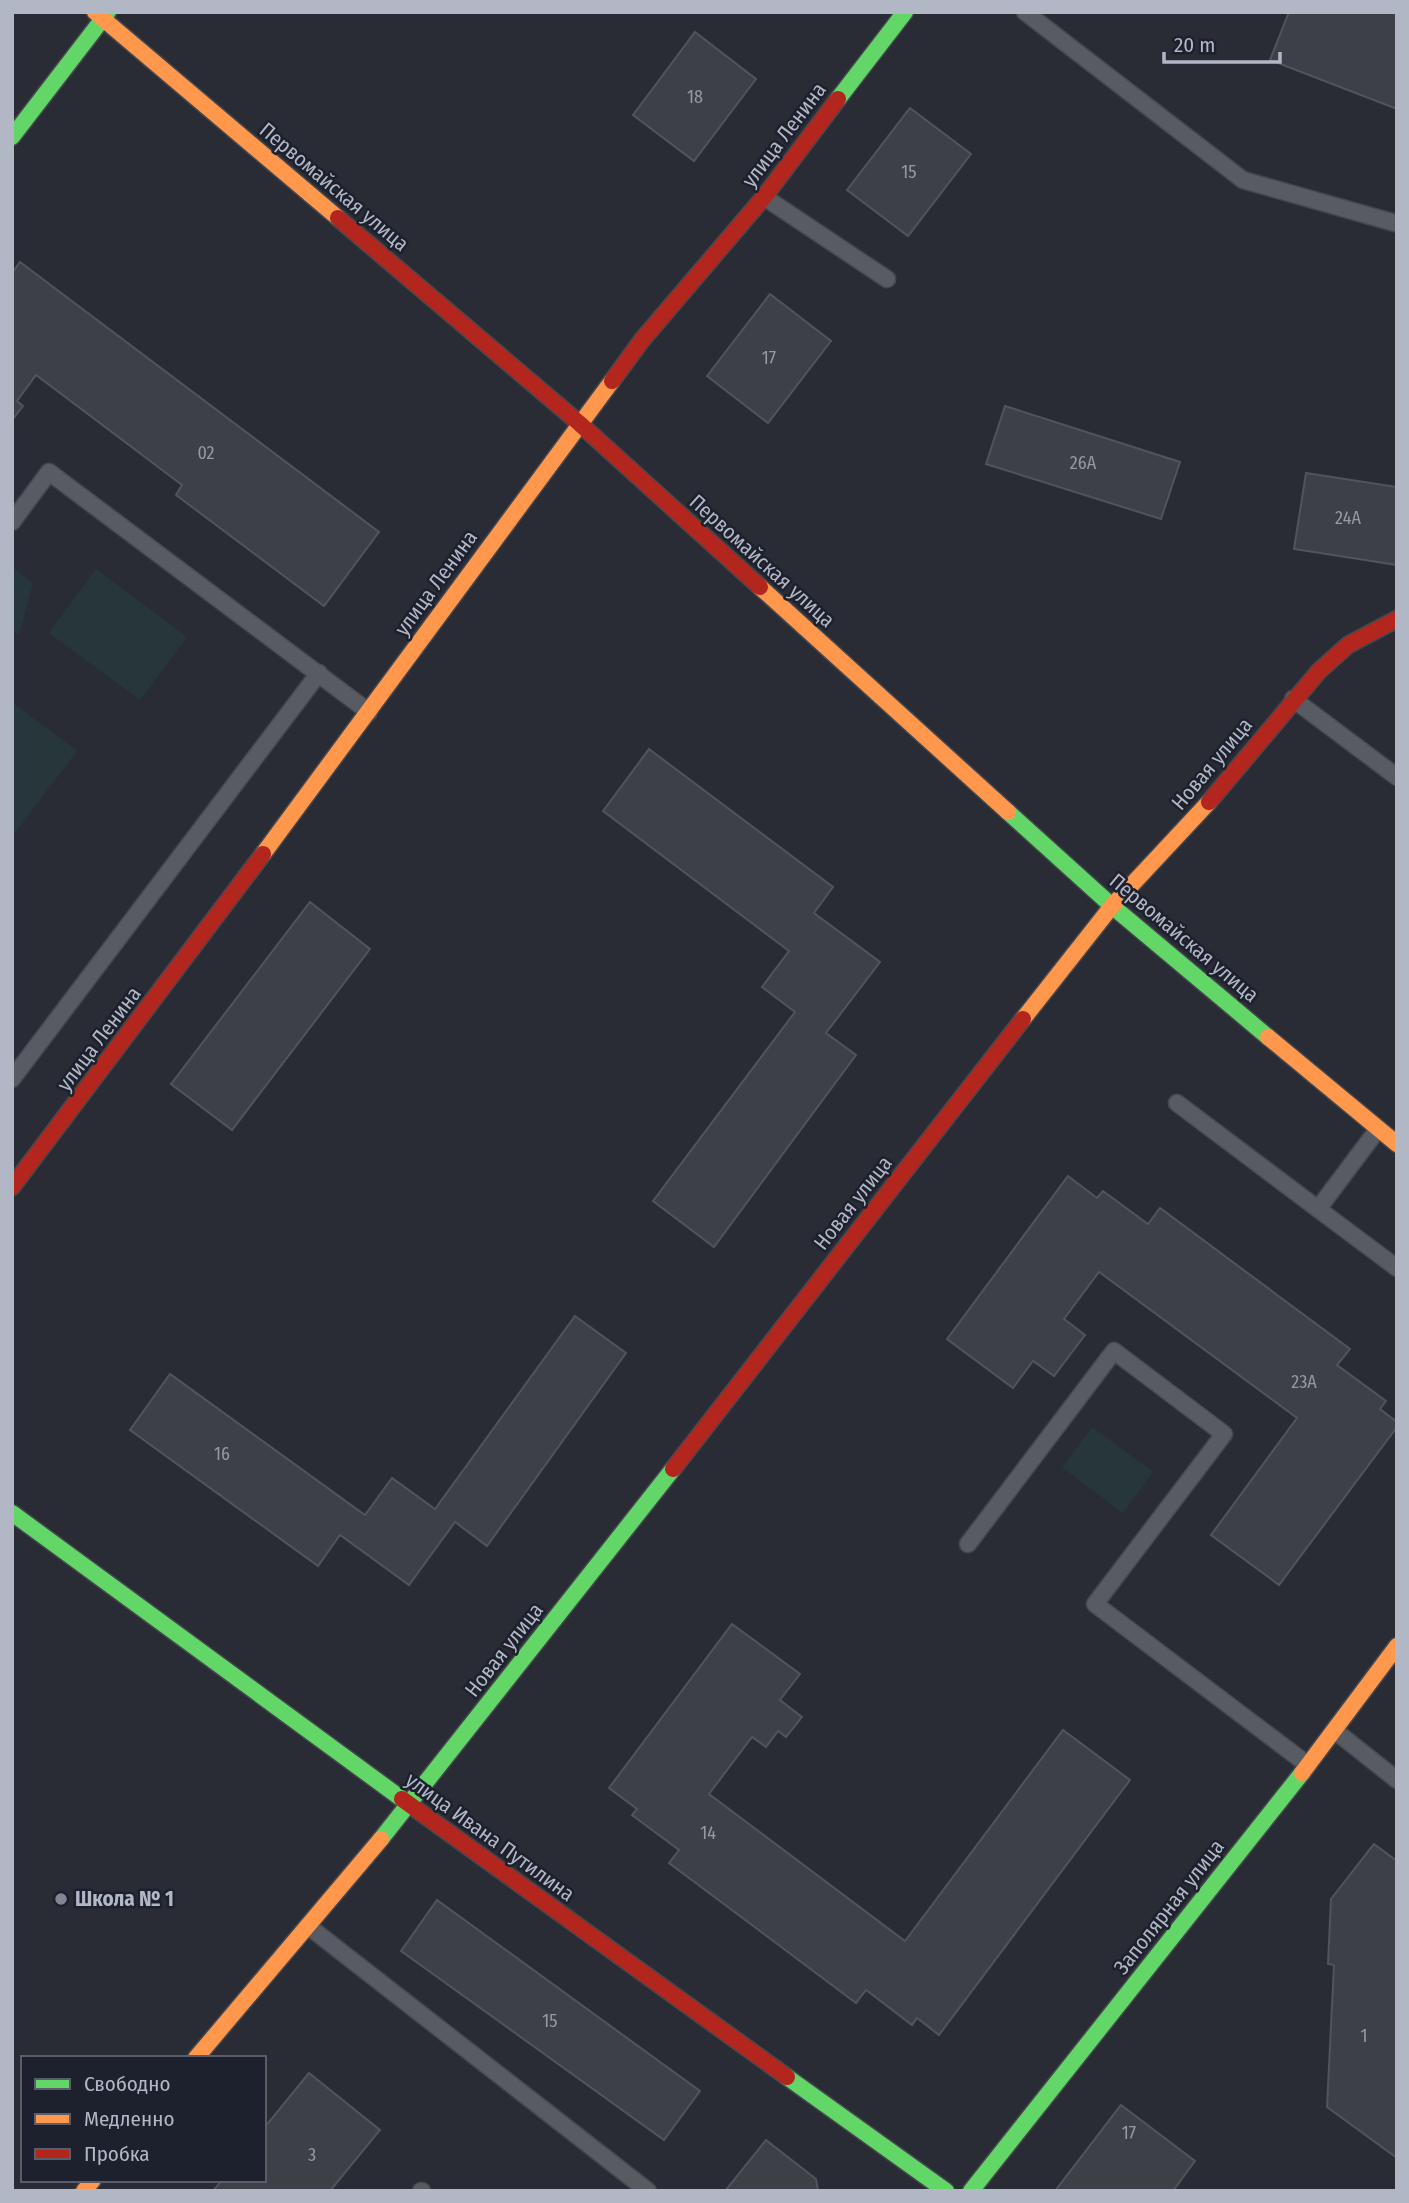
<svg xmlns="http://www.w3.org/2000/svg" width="1409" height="2203" font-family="'Fira Sans Condensed',sans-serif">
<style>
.green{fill:#27363a}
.building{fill:#3e4048;stroke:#51545b;stroke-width:2}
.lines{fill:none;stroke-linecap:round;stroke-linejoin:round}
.lane-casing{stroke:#44474d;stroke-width:19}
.fast-casing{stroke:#44474d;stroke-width:19}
.slow-casing{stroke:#44474d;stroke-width:19}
.jam-casing{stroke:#44474d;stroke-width:19}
.lane{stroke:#585b62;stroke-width:16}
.fast{stroke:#63d668;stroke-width:16}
.slow{stroke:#ff974d;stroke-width:16}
.jam{stroke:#b3261e;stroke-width:16}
.poi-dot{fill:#828692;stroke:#1d212e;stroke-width:2.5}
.labels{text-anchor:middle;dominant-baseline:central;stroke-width:5;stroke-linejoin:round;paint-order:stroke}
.number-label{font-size:18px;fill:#9599a6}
.street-label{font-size:21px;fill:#b2b7c5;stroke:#1d212e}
.poi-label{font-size:21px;font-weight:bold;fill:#b2b7c5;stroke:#1d212e;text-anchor:start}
</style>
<rect width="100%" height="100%" fill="#292c34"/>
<g class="green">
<path d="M12,567L33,583L19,635L12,630Z"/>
<path d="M96,569L187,637L140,700L49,633Z"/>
<path d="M14,704L77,751L12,837V706Z"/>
<path d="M1092,1427L1153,1472L1123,1513L1062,1467Z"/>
</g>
<g class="building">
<path d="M1289,12H1397V109L1270,60Z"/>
<path d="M695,32L756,79L694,161L633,115Z"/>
<path d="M910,108L971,154L908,236L847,190Z"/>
<path d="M20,262L379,532L324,606L176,495L182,485L36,375L17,401L23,406L12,420V273Z"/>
<path d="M770,294L831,341L768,423L707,376Z"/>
<path d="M1005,406L1180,462L1161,519L986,464Z"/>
<path d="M1306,473L1397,487V565L1294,549Z"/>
<path d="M649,749L833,887L814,913L880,962L826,1033L856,1055L714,1247L653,1201L795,1012L762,987L789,951L603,811Z"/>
<path d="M310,902L370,949L232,1130L171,1084Z"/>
<path d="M1068,1176L1097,1198L1103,1191L1148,1224L1160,1208L1350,1349L1337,1365L1386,1401L1380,1409L1397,1422V1427L1279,1585L1211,1535L1297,1418L1099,1272L1064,1319L1085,1335L1054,1376L1033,1361L1013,1388L947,1339Z"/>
<path d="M575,1316L626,1353L487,1546L455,1522L409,1585L340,1535L318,1566L130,1430L170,1374L365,1515L392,1478L435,1509Z"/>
<path d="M732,1624L800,1674L780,1700L802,1717L786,1737L778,1731L766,1747L752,1737L709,1794L905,1941L1063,1730L1130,1780L939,2035L917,2018L912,2025L866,1990L856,2003L669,1863L679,1850L632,1815L637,1809L609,1788Z"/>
<path d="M1374,1844L1397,1861V2158L1327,2107L1334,1965L1328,1964L1331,1899Z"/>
<path d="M437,1900L700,2091L664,2140L401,1951Z"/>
<path d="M309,2073L380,2130L330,2191H213L222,2180H264V2128Z"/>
<path d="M1121,2105L1195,2161L1173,2191H1055Z"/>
<path d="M766,2140L816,2179L818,2191H725Z"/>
</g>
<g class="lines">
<g class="lane-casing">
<g id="lane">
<path d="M1025,12L1243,180L1395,223"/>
<path d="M764,197L887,279"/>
<path d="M12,522L49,472L369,712"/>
<path d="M1293,699L1397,777"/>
<path d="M12,1079L319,673"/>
<path d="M1177,1103L1318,1209L1378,1129"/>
<path d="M1318,1209L1397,1268"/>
<path d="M968,1544L1114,1351L1224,1434L1095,1604L1308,1765"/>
<path d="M1334,1730L1397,1780"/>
<path d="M308,1926L648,2191"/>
<path d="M421,2191H422"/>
</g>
</g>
<g class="fast-casing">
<g id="fast">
<path d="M838,99L905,12"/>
<path d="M12,137L108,12"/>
<path d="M1008,812L1112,906L1268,1037"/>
<path d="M12,1513L402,1799"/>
<path d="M381,1839L673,1469"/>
<path d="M787,2077L946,2191"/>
<path d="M971,2191L1302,1773"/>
</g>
</g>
<g class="slow-casing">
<g id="slow">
<path d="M95,12L338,218"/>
<path d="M760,587L1008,812"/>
<path d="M263,854L612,381"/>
<path d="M1023,1019L1112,906L1209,802"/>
<path d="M1268,1037L1397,1144"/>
<path d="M1302,1773L1397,1646"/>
<path d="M196,2058L381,1839"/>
<path d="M84,2191L93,2180"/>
</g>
</g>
<g class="jam-casing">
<g id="jam">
<path d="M338,218L579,423L760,587"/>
<path d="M612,381L642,340L764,197L838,99"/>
<path d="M1209,802L1319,671L1348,645L1397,619"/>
<path d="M12,1187L263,854"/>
<path d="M673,1469L1023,1019"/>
<path d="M402,1799L787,2077"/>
</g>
</g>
<use href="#lane" class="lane"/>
<use href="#fast" class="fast"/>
<use href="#slow" class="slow"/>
<use href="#jam" class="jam"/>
</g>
<circle class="poi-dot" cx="61" cy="1899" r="7"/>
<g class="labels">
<g class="number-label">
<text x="695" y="97">18</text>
<text x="909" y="172">15</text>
<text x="769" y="358">17</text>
<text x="206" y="453">02</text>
<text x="1083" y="463">26А</text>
<text x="1348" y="518">24А</text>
<text x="1304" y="1382">23А</text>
<text x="222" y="1454">16</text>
<text x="708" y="1833">14</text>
<text x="550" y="2021">15</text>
<text x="1364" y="2036">1</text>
<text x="1129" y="2133">17</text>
<text x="312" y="2155">3</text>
</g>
<g class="street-label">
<text transform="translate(784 135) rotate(-53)">улица Ленина</text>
<text transform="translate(334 187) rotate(40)">Первомайская улица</text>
<text transform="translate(762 561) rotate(42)">Первомайская улица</text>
<text transform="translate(436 583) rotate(-54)">улица Ленина</text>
<text transform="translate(1212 764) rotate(-50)">Новая улица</text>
<text transform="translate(1184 938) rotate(40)">Первомайская улица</text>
<text transform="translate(99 1039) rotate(-53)">улица Ленина</text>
<text transform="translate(853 1203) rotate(-52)">Новая улица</text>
<text transform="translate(504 1650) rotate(-52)">Новая улица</text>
<text transform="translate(490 1837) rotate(36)">улица Ивана Путилина</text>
<text transform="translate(1169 1907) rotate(-52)">Заполярная улица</text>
</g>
<g class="poi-label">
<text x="75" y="1899">Школа № 1</text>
</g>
</g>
<rect width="1409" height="2203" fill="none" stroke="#b2b7c5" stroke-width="28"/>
<rect x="21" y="2056" width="245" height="126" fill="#1d212e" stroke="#595d6a" stroke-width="2"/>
<rect x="35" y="2079" width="35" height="10" fill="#63d668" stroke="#595d6a" stroke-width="2"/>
<text x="84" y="2091" font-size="21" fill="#b2b7c5">Свободно</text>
<rect x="35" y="2114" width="35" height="10" fill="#ff974d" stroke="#595d6a" stroke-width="2"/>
<text x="84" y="2126" font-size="21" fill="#b2b7c5">Медленно</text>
<rect x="35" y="2149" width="35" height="10" fill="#b3261e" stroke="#595d6a" stroke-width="2"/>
<text x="84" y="2161" font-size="21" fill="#b2b7c5">Пробка</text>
<path d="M1164 52v10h116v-10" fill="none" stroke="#b2b7c5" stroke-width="3.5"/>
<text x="1174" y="52" font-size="21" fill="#b2b7c5" stroke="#1d212e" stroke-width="5" paint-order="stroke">20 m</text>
</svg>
